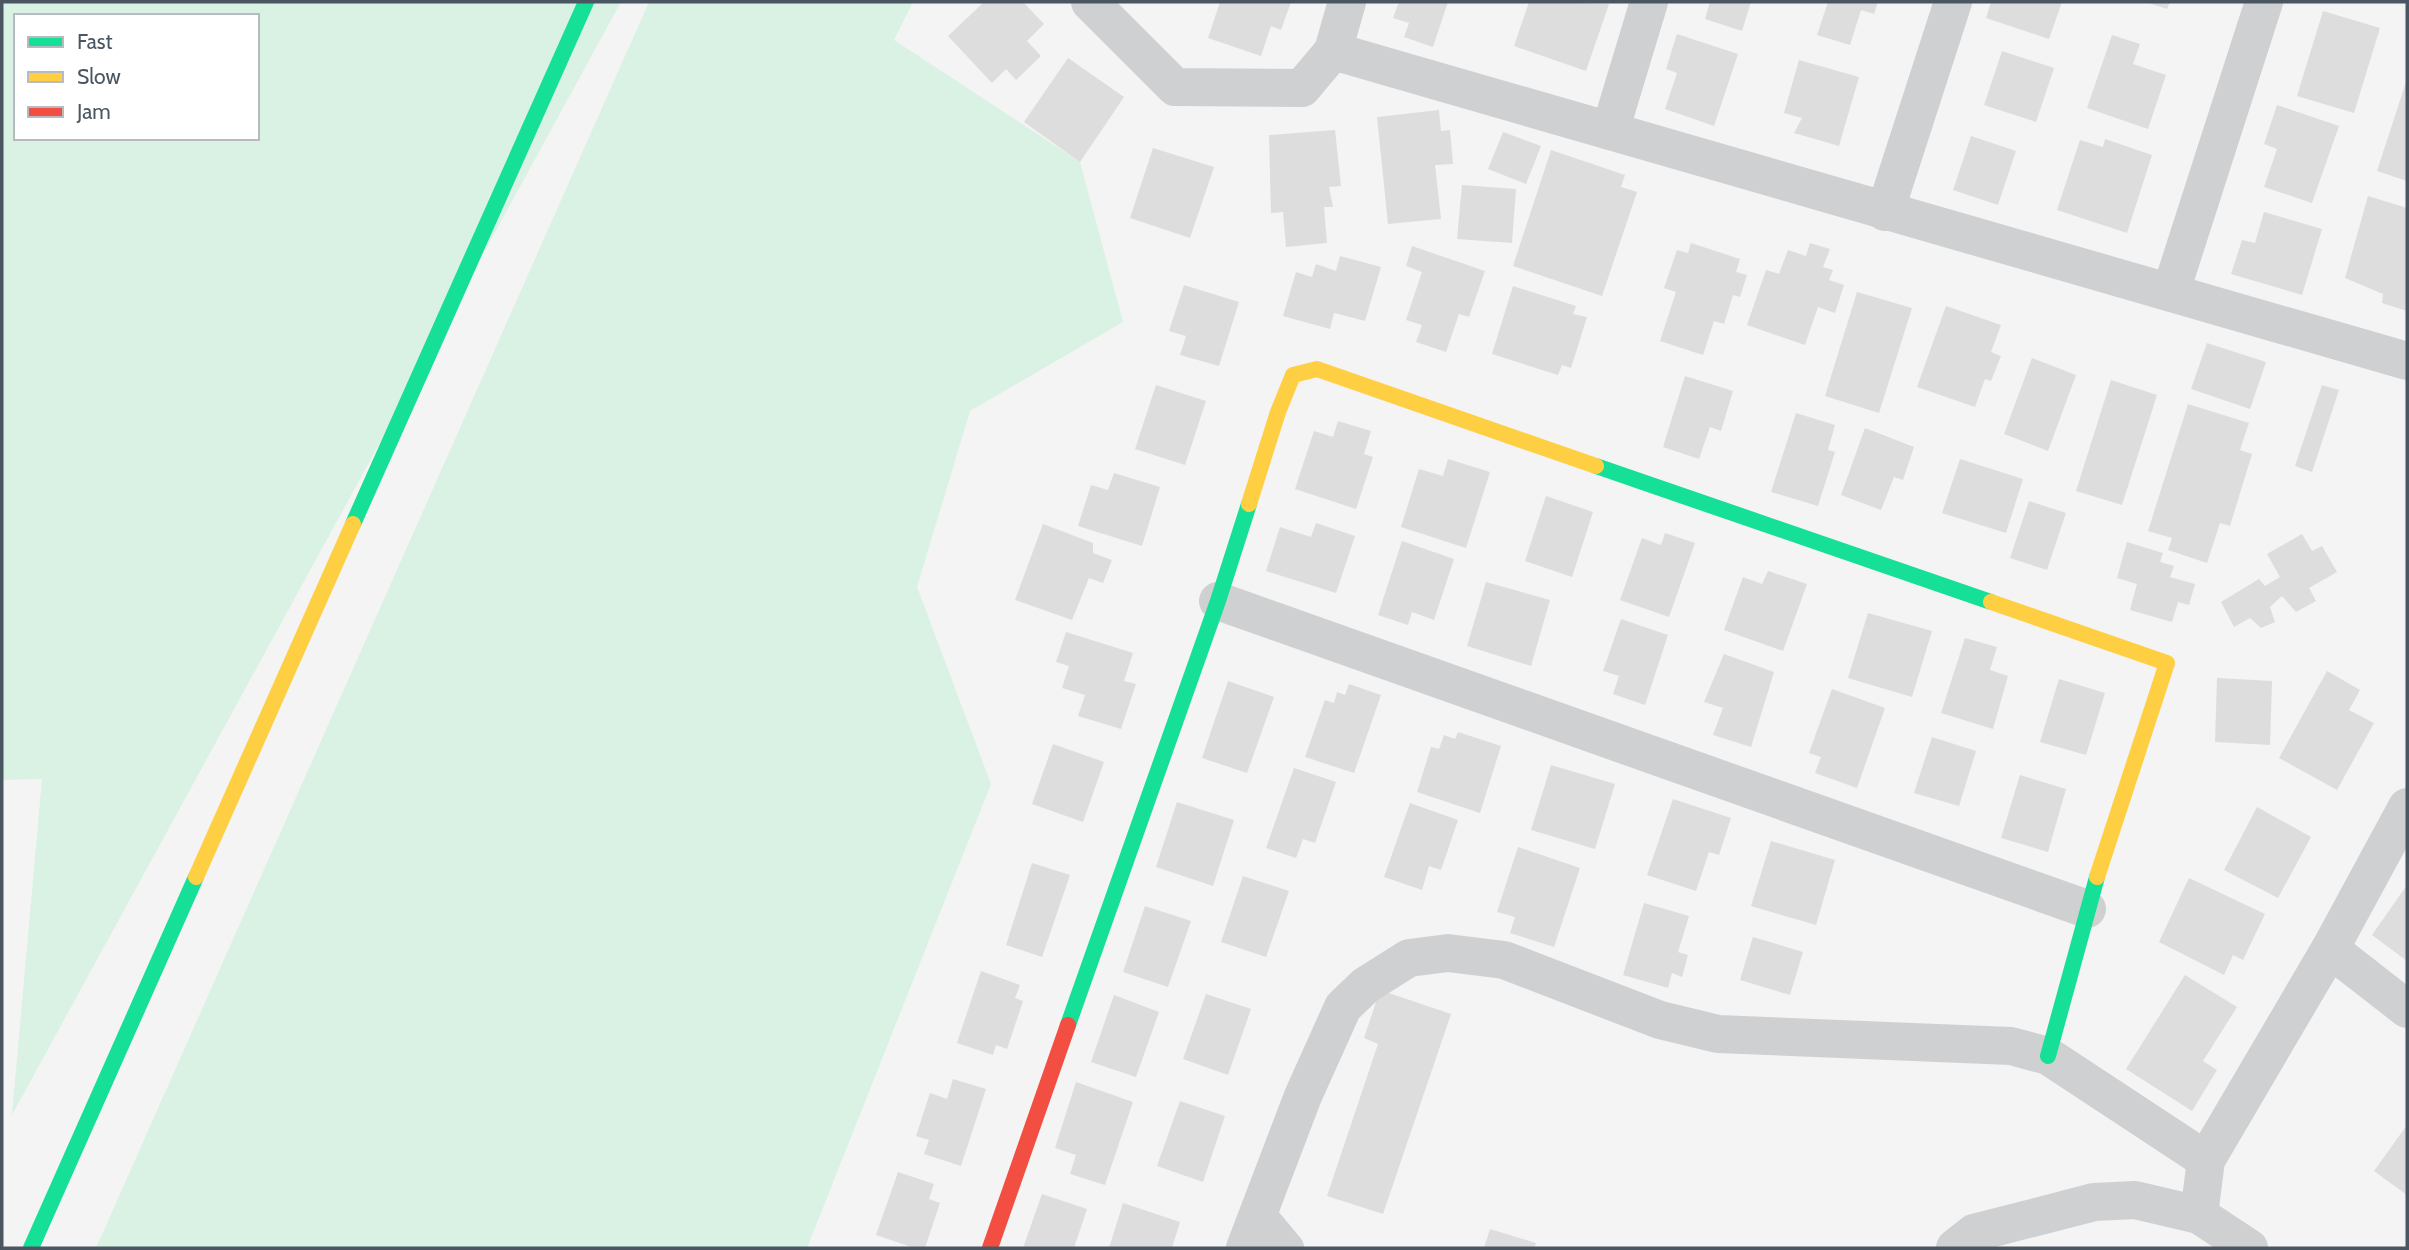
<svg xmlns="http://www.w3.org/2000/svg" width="2409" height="1250" font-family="Cabin,sans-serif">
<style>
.green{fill:#d9f2e3;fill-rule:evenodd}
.building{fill:#ddddde}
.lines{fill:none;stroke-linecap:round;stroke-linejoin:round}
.lane{stroke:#ced0d2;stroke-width:32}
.street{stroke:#ced0d2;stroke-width:38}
.fast{stroke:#16e098;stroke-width:16}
.slow{stroke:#ffcf43;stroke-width:16}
.jam{stroke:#f24e42;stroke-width:16}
</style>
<rect width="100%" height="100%" fill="#f4f4f4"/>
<g class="green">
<path d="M2,2H621L12,1115L42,779L2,780ZM16,16H257V138H16Z"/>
<path d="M649,2H913L894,40L1080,162L1123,322L970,411L917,587L991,784L807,1248H96Z"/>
</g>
<g class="building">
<path d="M984,2H1023L1044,24L1027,41L1041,56L1016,80L1006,69L992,83L948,36Z"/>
<path d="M1220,2H1291L1281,30L1271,26L1261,56L1208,38Z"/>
<path d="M1399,2H1448L1433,47L1404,37L1409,23L1393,18Z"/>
<path d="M1529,2L1609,4L1586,71L1514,46Z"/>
<path d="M1710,2H1751L1742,31L1705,19Z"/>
<path d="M1828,2H1878L1874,14L1861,10L1850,45L1817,35Z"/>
<path d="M1991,2H2062L2049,39L1986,18Z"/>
<path d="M2146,2H2170L2167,9Z"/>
<path d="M2323,11L2380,28L2354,113L2297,96Z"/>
<path d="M1677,34L1738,54L1714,126L1665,109L1677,73L1666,69Z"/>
<path d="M2112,35L2140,44L2133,64L2166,75L2148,129L2087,108Z"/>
<path d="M2002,51L2054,68L2036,122L1984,105Z"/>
<path d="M1068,58L1124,97L1080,162L1024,122Z"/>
<path d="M1799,60L1859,77L1839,146L1794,133L1802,118L1784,113Z"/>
<path d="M2407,79V181L2377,171Z"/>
<path d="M2277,105L2339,126L2312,203L2264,187L2277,149L2264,144Z"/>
<path d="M1439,110L1441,131L1450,130L1453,164L1435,165L1441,219L1388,224L1377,117Z"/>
<path d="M1335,130L1341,186L1329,187L1333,207H1324L1327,243L1286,247L1283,212L1271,213L1269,135Z"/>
<path d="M1503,132L1541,146L1526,184L1488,169Z"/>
<path d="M1971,136L2016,151L1998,205L1953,190Z"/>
<path d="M2105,139L2152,155L2127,233L2057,210L2080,140L2103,147Z"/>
<path d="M1153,148L1214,167L1190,238L1130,218Z"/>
<path d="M1551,150L1625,175L1621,187L1637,192L1602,296L1513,266Z"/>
<path d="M1462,185L1516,189L1512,243L1457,239Z"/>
<path d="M2368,196L2407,208V311L2382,303L2383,294L2345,278Z"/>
<path d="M2264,212L2322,229L2302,295L2231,274L2242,240L2255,243Z"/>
<path d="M1691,243L1740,259L1736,272L1747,275L1740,297L1733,295L1724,324L1714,321L1703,355L1660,341L1676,292L1664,288L1677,250L1688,253Z"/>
<path d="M1810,243L1830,249L1823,267L1833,270L1829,280L1844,285L1835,313L1818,307L1805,345L1747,325L1766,270L1779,274L1788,250L1806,256Z"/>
<path d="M1412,246L1485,271L1469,317L1459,314L1446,352L1416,342L1422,325L1406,320L1422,272L1406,266Z"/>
<path d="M1340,256L1381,267L1365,321L1334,313L1330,329L1283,316L1296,272L1312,277L1316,264L1336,271Z"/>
<path d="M1184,285L1239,302L1219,366L1180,355L1186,336L1169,331Z"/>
<path d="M1513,286L1576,306L1573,314L1587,317L1571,368L1562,365L1558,375L1492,354Z"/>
<path d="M1857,292L1912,308L1879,413L1825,396Z"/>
<path d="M1946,306L2001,325L1991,352L2001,356L1991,381L1985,379L1975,407L1917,387Z"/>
<path d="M2207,343L2266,362L2250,409L2191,389Z"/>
<path d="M2032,358L2076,375L2048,451L2004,434Z"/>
<path d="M1685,376L1733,391L1721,431L1710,427L1699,459L1663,447Z"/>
<path d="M2111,380L2157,395L2122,505L2076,491Z"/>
<path d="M1156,385L1206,401L1185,465L1135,449Z"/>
<path d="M2322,385L2339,390L2312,472L2295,466Z"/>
<path d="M2188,404L2249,423L2240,450L2252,454L2230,526L2220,523L2207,563L2168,550L2172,538L2148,531Z"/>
<path d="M1796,413L1835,425L1828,450L1835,452L1818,506L1771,492Z"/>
<path d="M1338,421L1371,431L1364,454L1373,457L1356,509L1295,489L1314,431L1333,437Z"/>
<path d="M1865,428L1914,447L1903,480L1894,477L1881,510L1841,495Z"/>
<path d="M1448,459L1490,472L1466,548L1401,527L1419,469L1443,476Z"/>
<path d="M1960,459L2023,479L2006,533L1942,513Z"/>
<path d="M1114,473L1160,487L1142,546L1078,526L1091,485L1108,490Z"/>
<path d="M1546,496L1593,512L1572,577L1525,561Z"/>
<path d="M2029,501L2066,513L2047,570L2010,558Z"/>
<path d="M1316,523L1355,536L1336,593L1266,571L1280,527L1311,537Z"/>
<path d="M1043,524L1093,543V553L1112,560L1103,583L1089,578L1072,620L1015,600Z"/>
<path d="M1665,533L1695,543L1669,617L1620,600L1642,538L1661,545Z"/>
<path d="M2302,534L2312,551L2322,546L2337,572L2309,588L2316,601L2296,612L2282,596L2270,607L2275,622L2261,628L2250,618L2234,627L2221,602L2259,579L2265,586L2280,577L2267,554Z"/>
<path d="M1402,541L1454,559L1434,620L1412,612L1408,625L1378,615Z"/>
<path d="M2127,542L2163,553L2160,562L2174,566L2170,577L2195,584L2189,605L2178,602L2172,622L2130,610L2137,584L2117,578Z"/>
<path d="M1768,571L1807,584L1783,651L1724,630L1743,577L1762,584Z"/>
<path d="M1486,582L1550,600L1531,666L1467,646Z"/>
<path d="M1868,613L1932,631L1912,697L1848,678Z"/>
<path d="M1621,619L1668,635L1645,705L1613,694L1619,676L1603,671Z"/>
<path d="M1066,632L1133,653L1124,681L1136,684L1121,729L1078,716L1085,695L1062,688L1069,666L1056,662Z"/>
<path d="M1965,638L1997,647L1990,670L2008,676L1993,729L1941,713Z"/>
<path d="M1724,654L1774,672L1751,747L1713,735L1723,708L1704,702Z"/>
<path d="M2327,671L2360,690L2349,710L2374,723L2337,790L2279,758Z"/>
<path d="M2217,678L2272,681L2270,745L2215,742Z"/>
<path d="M2059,679L2105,693L2086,755L2040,742Z"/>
<path d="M1228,681L1274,697L1247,773L1202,758Z"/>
<path d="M1349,684L1381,695L1354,773L1305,757L1325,700L1334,703L1337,692L1345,695Z"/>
<path d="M1832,689L1885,708L1857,788L1815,773L1821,757L1809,753Z"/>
<path d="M1458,732L1501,746L1480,813L1417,792L1431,747L1439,749L1444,735L1455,739Z"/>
<path d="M1932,737L1976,751L1959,806L1914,793Z"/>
<path d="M1053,744L1104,762L1083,822L1032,804Z"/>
<path d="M1551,765L1615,784L1595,849L1531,830Z"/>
<path d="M1294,768L1336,782L1315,843L1303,839L1296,858L1266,848Z"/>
<path d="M2020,775L2066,789L2048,852L2001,838Z"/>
<path d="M1673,799L1731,818L1719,855L1709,852L1696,891L1647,875Z"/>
<path d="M1177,802L1234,820L1213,886L1156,867Z"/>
<path d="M1410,803L1458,820L1441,870L1429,866L1422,890L1384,877Z"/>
<path d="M2257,807L2311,837L2278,898L2224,870Z"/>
<path d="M1771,841L1835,860L1816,925L1751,906Z"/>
<path d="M1518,847L1580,868L1554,947L1510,933L1515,917L1497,912Z"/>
<path d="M1032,863L1070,875L1042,957L1006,945Z"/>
<path d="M1243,876L1289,891L1266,957L1221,942Z"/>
<path d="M2189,878L2265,914L2243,960L2233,955L2224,975L2159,942Z"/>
<path d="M2407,885V961L2372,935Z"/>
<path d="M1644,903L1689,916L1678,952L1688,955L1682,977L1672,973L1668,988L1623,975Z"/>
<path d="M1145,906L1191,921L1168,987L1123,972Z"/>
<path d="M1753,937L1803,952L1790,995L1740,980Z"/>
<path d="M981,971L1020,985L1015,998L1023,1001L1007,1049L996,1045L993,1055L957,1043Z"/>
<path d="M2185,975L2237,1007L2203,1061L2217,1070L2192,1111L2126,1069Z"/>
<path d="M1380,990L1451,1014L1383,1214L1327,1196L1378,1044L1364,1038Z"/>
<path d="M1206,994L1251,1009L1228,1075L1183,1059Z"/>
<path d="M1114,995L1159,1012L1136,1077L1091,1062Z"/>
<path d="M953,1079L986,1089L961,1166L924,1154L929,1140L916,1136L930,1093L947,1099Z"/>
<path d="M1076,1082L1133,1102L1105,1185L1070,1174L1076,1155L1055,1148Z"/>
<path d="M1180,1101L1225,1116L1203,1182L1157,1166Z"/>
<path d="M2407,1125V1195L2374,1171Z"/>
<path d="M898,1172L934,1184L929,1199L940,1203L925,1248H914L876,1235Z"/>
<path d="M1042,1194L1087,1209L1074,1248H1023Z"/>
<path d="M1123,1203L1180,1222L1172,1248H1109Z"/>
<path d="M1490,1229L1536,1243L1534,1248H1484Z"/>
</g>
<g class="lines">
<path class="lane" d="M1258,1212L1288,1248"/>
<g class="street">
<path d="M1090,2L1175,87L1302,88L1333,51L1347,2"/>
<path d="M1333,51L2407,361"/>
<path d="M1610,131L1649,2"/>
<path d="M1885,212L1953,2"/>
<path d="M2171,291L2264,2"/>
<path d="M1218,601L2087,909"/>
<path d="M2330,949L2407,1009"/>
<path d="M2199,1215L2206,1160L2330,949L2407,807"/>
<path d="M1245,1248L1303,1096L1343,1007L1366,985L1409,958L1448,953L1504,960L1660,1020L1718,1034L2011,1046L2048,1056L2206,1160"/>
<path d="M1955,1248L1974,1233L2094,1202L2135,1200L2199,1215L2249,1248"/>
</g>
<g class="fast">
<path d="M1596,466L1991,602"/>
<path d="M353,524L586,2"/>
<path d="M1068,1025L1218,601L1249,504"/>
<path d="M2048,1056L2097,877"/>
<path d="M31,1248L196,877"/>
</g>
<g class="slow">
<path d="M1249,504L1278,412L1293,375L1317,369L1596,466"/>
<path d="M1991,602L2167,663L2097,877"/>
<path d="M196,877L353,524"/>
</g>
<path class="jam" d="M990,1248L1068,1025"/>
</g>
<rect width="2409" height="1250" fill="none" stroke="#4a5661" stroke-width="7"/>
<rect x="14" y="14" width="245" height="126" fill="#ffffff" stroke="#b7bbc0" stroke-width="2"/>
<rect x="28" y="37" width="35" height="10" fill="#16e098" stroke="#b7bbc0" stroke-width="2"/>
<text x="77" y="49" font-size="21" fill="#4a5661">Fast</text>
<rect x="28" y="72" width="35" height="10" fill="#ffcf43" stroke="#b7bbc0" stroke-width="2"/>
<text x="77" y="84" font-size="21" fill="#4a5661">Slow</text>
<rect x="28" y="107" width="35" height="10" fill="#f24e42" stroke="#b7bbc0" stroke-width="2"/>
<text x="77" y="119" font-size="21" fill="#4a5661">Jam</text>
</svg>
